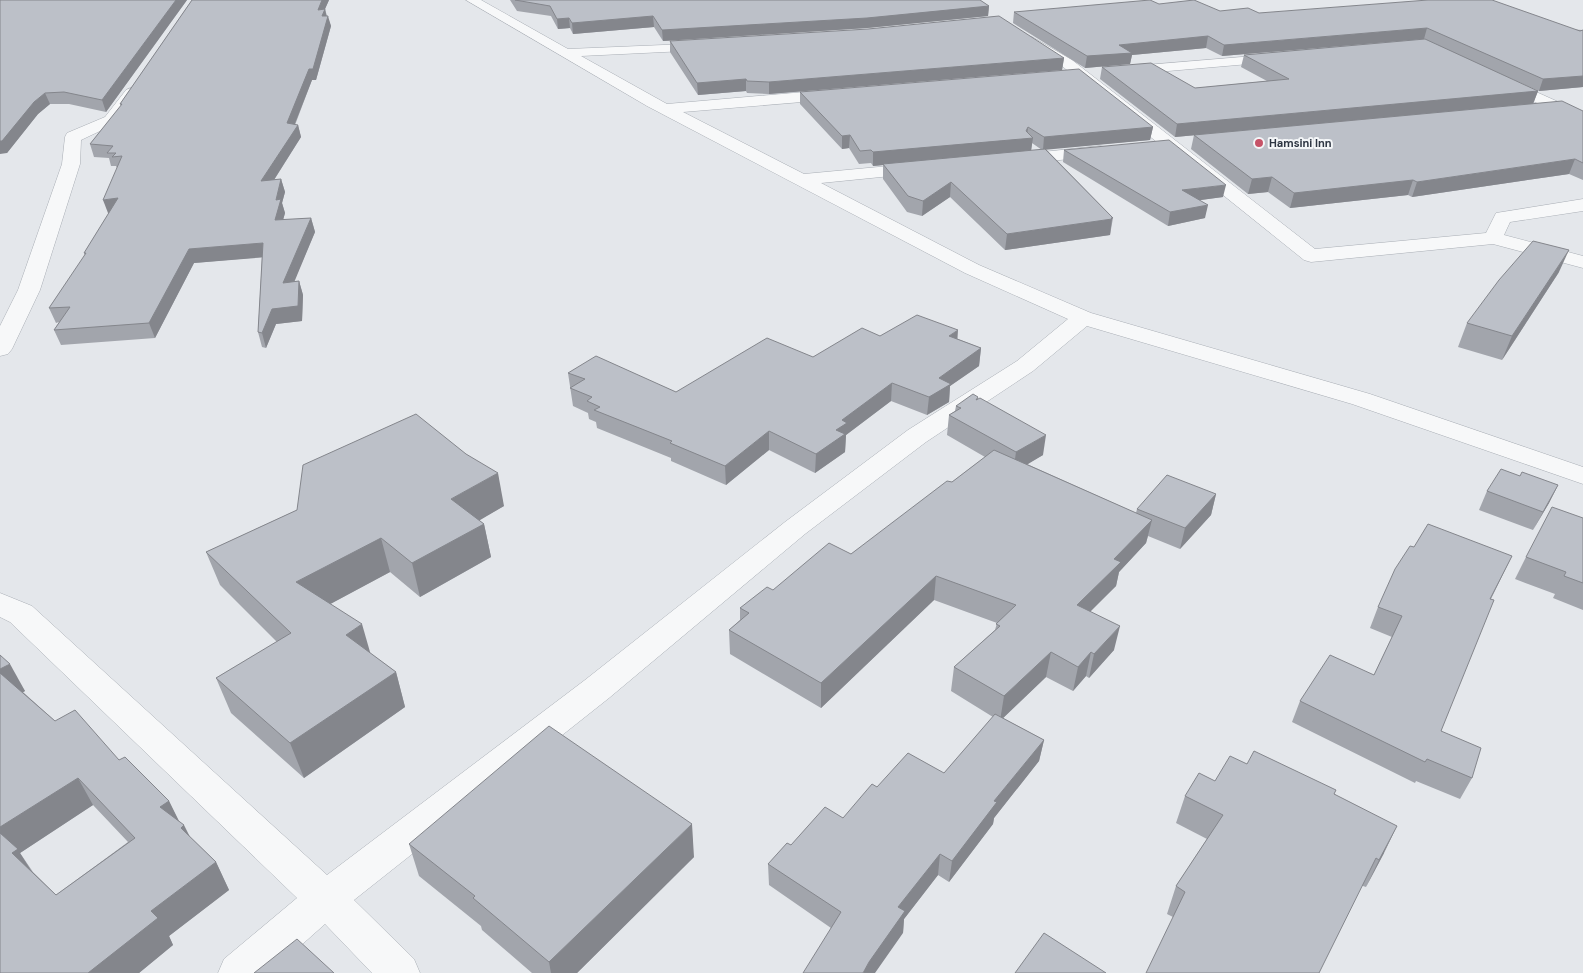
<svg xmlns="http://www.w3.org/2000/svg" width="1583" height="973" font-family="'DM Sans',sans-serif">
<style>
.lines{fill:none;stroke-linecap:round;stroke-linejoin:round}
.street-casing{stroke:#a9aeb5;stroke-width:1}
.street{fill:#f7f8f9;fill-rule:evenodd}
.wall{fill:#a2a5ac;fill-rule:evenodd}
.shaded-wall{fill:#84868c}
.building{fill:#bcc0c8;stroke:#84868c}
.poi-dot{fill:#c65368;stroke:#f4f6f8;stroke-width:2}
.labels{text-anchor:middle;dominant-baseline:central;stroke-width:4;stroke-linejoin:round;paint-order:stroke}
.far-poi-label{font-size:11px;font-weight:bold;fill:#2d3542;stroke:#f4f6f8;text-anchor:start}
</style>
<rect width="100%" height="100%" fill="#e4e7eb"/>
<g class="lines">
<g class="street-casing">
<g id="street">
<path d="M466,0H481L568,49L711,43L713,46L711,49L706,50L581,56L667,104L838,89L843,91L846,94L838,99L683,112L804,174L921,163L927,164L930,168L927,172L921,173L821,183L979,265L1091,313L1370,394L1583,467V484L1352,404L1087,326L1033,371L926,442L805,534L609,698L354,900L414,959L420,973H372L325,924L270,973H218L224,959L297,898L10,622L0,617V593L32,606L327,875L585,680L785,522L908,430L1017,361L1068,319L965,273L647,106Z"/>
<path d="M1032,37L1072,60L1315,249L1486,233L1496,213L1583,199V211L1510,222L1504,235L1583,256V268L1493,244L1311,262L1304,260L1062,66L1027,44L1025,41Z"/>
<path d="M1279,54L1284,55L1286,58L1284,61L1122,75L1115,71L1122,67Z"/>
<path d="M1503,77L1583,113V124L1498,85L1495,82Z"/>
<path d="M131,88L139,93L117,123L81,140L80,164L40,290L12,349L8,354L0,356V326L18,290L62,164L65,137L67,133L105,117L126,90Z"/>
<path d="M1100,146L1106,147L1109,151L1106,155L1014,165L1008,164L1005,160L1008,156L1014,155Z"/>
</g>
</g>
<use href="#street" class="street"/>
</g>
<g class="wall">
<path d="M0,0H187L106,112L69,104H50L38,114L7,153Z"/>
<path d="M192,0H329L325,9L327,16L331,26L316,80H312L295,125H298L301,137L274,180L281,179L285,192L282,203L285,213L283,220L311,218L315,232L294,281H299L303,295L302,321L276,324L266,348L262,347L258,332L262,257L194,263L155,338L61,345L54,330L59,322L56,323L49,308L85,256L84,253L109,213H108L117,168L116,166H111L109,158L94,157L90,144L121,106L120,104Z"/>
<path d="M510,0H980L989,6L988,16L867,28L663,41L654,27L573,34L570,28L558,29L551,16L517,11Z"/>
<path d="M1159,4L1220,11L1583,30V87L1539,91L1505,76L1538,91L1533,104L1175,137L1100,79L1102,67L1195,88L1267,81L1241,67L1244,55L1424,39L1222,56L1206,48L1132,55L1130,64L1085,68L1013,23L1014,12Z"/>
<path d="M670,41L1064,58L1062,70L769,94L747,93L746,91L698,95L670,52Z"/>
<path d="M800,92L1153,127L1150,140L1046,149L1113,218L1110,235L1005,250L950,197L922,216L907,212L883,179V165L873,166L871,163L859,164L849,148L842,149L800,104ZM1032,143L1042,150L1031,151Z"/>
<path d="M1583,111V180L1569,174L1412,197L1408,195L1290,208L1268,192L1248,194L1191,149L1194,135Z"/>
<path d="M1064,150L1223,197L1200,200L1205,218L1168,226L1063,162Z"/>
<path d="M1559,272L1502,360L1458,347L1467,323Z"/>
<path d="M880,336L958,339L981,348L979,366L950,386L949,402L927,415L891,401L846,435L845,452L815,473L769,450L726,485L671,461V458L597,428L596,422L589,419L588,413L573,406L568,373L676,392L813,357Z"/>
<path d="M978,397V400L1043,455L1027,464L1136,513L1137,509L1216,494L1211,515L1180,549L1148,536L1146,543L1119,572L1116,586L1090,611L1114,650L1089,678L1086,676L1073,691L1046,677L1003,718L1044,740L1039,761L994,818L993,824L949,882L938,875L904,919L903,933L831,928L769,885L768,864L791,845L843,818L877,787L944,773L993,717L951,691L954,667L995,630L997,623L934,600L821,708L730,654L729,630L740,620V608L773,590L851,554L952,482L985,457L947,435L949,415L955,411L956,406Z"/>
<path d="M1520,476L1558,485L1549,503L1533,530L1479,510L1487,491Z"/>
<path d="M504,506L479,520L484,524L491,557L420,597L390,572L330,604L370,653L396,672L405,707L304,778L231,713L216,678L277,642L220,585L206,552L297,510Z"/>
<path d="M1583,518V610L1553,598L1555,594L1515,579L1526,557Z"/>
<path d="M1414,547L1512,556L1491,599L1441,731L1472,778L1460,799L1416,781L1415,783L1292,722L1300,701L1374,675L1392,637L1370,628L1378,607Z"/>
<path d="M0,655L25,691L23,692L55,721L119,760L169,801L179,822L190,837L216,862L229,890L169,936L173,945L139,973H0ZM93,805L128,842L56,895L33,872L20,853Z"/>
<path d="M1247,764L1335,794L1384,853L1366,887L1363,886L1173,917L1167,914L1176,886L1207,839L1176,823L1185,796L1215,781Z"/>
<path d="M409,844L694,857L577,973H532L482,930L481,926L419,876Z"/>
</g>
<g class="shaded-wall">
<path d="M176,0H187L106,112L102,100Z"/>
<path d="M322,0H329L325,9L327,19L324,27L318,10Z"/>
<path d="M989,6L988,16L867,28L663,41L662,30Z"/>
<path d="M328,16L331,26L316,80H312L290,136L287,123Z"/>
<path d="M653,16L654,27L573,34L572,23Z"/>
<path d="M569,18L570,28L558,29L557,19Z"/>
<path d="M1427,28L1424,39L1222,56L1224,45Z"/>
<path d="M1208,36L1206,48L1132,55L1130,64L1085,68L1087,56L1119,45Z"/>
<path d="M1064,58L1062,70L769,94V82Z"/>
<path d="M1583,76V87L1539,91L1543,79Z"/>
<path d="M746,79V91L698,95L697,83Z"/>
<path d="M1538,91L1533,104L1175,137L1177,124Z"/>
<path d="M45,93L50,104L38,114L7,153L0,154V141L34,102Z"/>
<path d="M298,125L301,137L265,194L261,181Z"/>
<path d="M1028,127L1027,138H1033L1031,151L873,166V152L1026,131Z"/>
<path d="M1153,127L1150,140L1043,150L1044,137Z"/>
<path d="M850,135L849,148L842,149V136Z"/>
<path d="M1575,159L1569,174L1412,197L1417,182Z"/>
<path d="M1272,177L1268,192L1248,194L1252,179Z"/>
<path d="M281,179L285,192L282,203L285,213L279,234L275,220L276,200Z"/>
<path d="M1413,180L1408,195L1290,208L1294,193Z"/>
<path d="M951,182L950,197L922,216L923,201Z"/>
<path d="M1226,185L1223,197L1179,203L1182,190Z"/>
<path d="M118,198L123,212L108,213L103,200Z"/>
<path d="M1208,205L1205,218L1168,226L1170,212Z"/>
<path d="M311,218L315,232L288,297L283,283Z"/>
<path d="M1112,219L1110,235L1005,250L1007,234Z"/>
<path d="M263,243L267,257L194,263L155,338L149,323L189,249Z"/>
<path d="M1569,250L1559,272L1502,360L1512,336Z"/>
<path d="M299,281L303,295L302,321L276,324L266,348L262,333L272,309Z"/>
<path d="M958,330L957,347L949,336Z"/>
<path d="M981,348L979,366L950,386L949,402L927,415L929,397L939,378Z"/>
<path d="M892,383L891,401L846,435L845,452L815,473L816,454L836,430L842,420Z"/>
<path d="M769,431V450L726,485L725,466Z"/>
<path d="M1046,435L1043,455L1013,473L1016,452Z"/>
<path d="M498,473L504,506L458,533L451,499Z"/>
<path d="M1558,485L1549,503L1533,530Z"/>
<path d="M1216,494L1211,515L1180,549L1185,528Z"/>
<path d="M1152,520L1146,543L1119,572L1116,586L1073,629L1077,605L1114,559Z"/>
<path d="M484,524L491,557L420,597L412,563Z"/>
<path d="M381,538L390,572L308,616L296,582Z"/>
<path d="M936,576L934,600L821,708V683Z"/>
<path d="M362,624L372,659L346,635Z"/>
<path d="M1120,626L1114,650L1089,678L1094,654Z"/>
<path d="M1051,652L1046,677L1000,721L1004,696Z"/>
<path d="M1091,652L1086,676L1073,691L1078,667Z"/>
<path d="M10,664L25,691L13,698L0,675V669Z"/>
<path d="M396,672L405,707L304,778L290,743Z"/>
<path d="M1044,740L1039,761L994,818L993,824L949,882L952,861L994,801Z"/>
<path d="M78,778L93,805L20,853L35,877L14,856L0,836V827Z"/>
<path d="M169,801L182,827L184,825L198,853L160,807Z"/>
<path d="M692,824L694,857L577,973H551L549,962Z"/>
<path d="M1397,826L1384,853L1366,887L1379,860Z"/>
<path d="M940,854L938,875L904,919L903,933L875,973H863L898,907Z"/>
<path d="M216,862L229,890L169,936L173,945L139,973H88L151,911Z"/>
</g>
<g class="building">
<path d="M0,0H176L102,100L64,92L45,93L34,102L2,141H0Z"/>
<path d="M192,0H322L318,10L325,9L322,16H328L313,69H309L287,123L298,125L261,181L281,179L276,200L281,199L275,220L311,218L283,283L299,281L298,306L272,309L262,333L258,332L263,243L189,249L149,323L54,330L70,307L49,308L86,253H84L118,198L103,200L122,156L112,157L116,153H107L113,146L90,144L122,104H120Z"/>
<path d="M515,0H980L989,6L867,18L662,30L653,16L572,23L569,18L557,19L550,6Z"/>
<path d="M1150,0L1159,4L1194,0L1220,11L1248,8L1259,13L1428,0H1492L1580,31L1583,30V76L1543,79L1427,28L1224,45L1208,36L1119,45L1132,53L1087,56L1014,12Z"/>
<path d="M999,16L1064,58L769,82L747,81L746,79L697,83L670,41L868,29Z"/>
<path d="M1425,39L1538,91L1177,124L1102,67L1151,63L1195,88L1289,79L1244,55Z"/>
<path d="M1079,69L1153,127L1044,137L1028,127L1026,131L1033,138L873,152L871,150L860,151L850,135L842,136L800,92Z"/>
<path d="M1562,101L1583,111V163L1575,159L1417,182L1413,180L1294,193L1272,177L1252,179L1194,135Z"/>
<path d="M1169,140L1226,185L1182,190L1208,205L1170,212L1064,150Z"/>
<path d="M1045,149L1113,218H1111L1112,219L1007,234L951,182L923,201L908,196L883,164Z"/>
<path d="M1533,241L1569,250L1512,336L1467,323L1499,280Z"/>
<path d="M917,315L958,330L949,336L981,348L939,378L951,384L929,397L892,383L842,420L847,423L836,430L845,434L816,454L769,431L725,466L670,443L672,441L594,410L600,407L587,401L592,397L570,388L585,379L568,373L596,356L676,392L767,338L813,357L862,328L880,336Z"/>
<path d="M973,394L978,397L976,400L980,398L1046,435L1016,452L949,415L961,408L956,406Z"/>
<path d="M416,414L466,454L498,473L451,499L484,524L412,563L381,538L296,582L362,624L346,635L396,672L290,743L216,678L291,633L206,552L297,510L303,465Z"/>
<path d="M994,450L1152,520L1114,559L1121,562L1077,605L1120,626L1094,654L1091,652L1078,667L1051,652L1004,696L954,667L1000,626L996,624L1016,605L936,576L821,683L729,630L749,613L740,608L767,587L773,590L829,543L851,554L947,481L952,482Z"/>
<path d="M1501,469L1520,476L1522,472L1558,485L1543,512L1487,491Z"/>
<path d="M1167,475L1216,494L1185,528L1137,509Z"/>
<path d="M1552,507L1583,518V583L1564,576L1566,572L1526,557Z"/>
<path d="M1428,524L1512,556L1490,599L1494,600L1441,731L1481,748L1472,778L1427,759L1425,762L1300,701L1330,655L1374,675L1402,616L1378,607L1395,569L1410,546L1414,547Z"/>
<path d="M0,655L10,664L0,669Z"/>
<path d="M0,673L55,721L75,710L119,760L125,757L169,801L160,807L184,825L181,828L216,862L151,911L158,918L88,973H0V833L18,849L12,853L56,895L135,838L78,778L0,827Z"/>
<path d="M995,714L1044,740L994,801L997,802L952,861L940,854L898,907L905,911L869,962L863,973H803L841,912L768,864L787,843L791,845L825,807L843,818L872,784L877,787L908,753L944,773Z"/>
<path d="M549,726L692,824L549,962L473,898L475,896L409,844Z"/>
<path d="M1254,751L1336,790L1334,794L1397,826L1379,860L1376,858L1319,973H1146L1185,892L1176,886L1223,815L1185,796L1199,773L1215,781L1230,756L1247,764Z"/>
<path d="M1044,933L1106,973H1015Z"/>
<path d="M297,939L334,973H254Z"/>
</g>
<circle class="poi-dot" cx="1259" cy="143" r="5"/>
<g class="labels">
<g class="far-poi-label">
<text x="1269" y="143">Hamsini Inn</text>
</g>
</g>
</svg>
